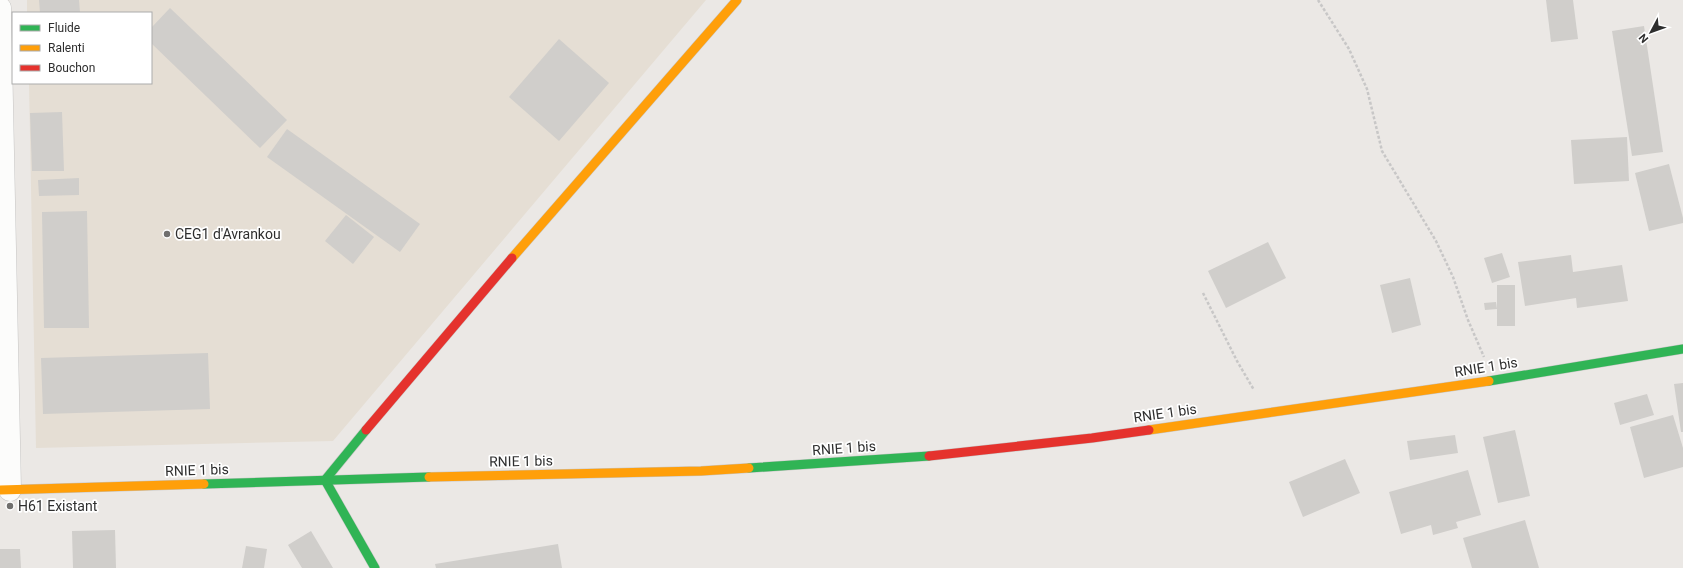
<svg xmlns="http://www.w3.org/2000/svg" width="1683" height="568" font-family="Roboto,sans-serif">
<style>
.education{fill:#e5ded4}
.building{fill:#d0cecb}
.lines{fill:none;stroke-linecap:round;stroke-linejoin:round}
.street-casing{stroke:#c6c5c4;stroke-width:23}
.fast-casing{stroke:#c6c5c4;stroke-width:10}
.slow-casing{stroke:#c6c5c4;stroke-width:10}
.jam-casing{stroke:#c6c5c4;stroke-width:10}
.path{stroke:#c8c7c7;stroke-width:2.5;stroke-dasharray:3 2;stroke-linecap:butt}
.street{stroke:#fcfcfb;stroke-width:22}
.fast{stroke:#30b455;stroke-width:9}
.slow{stroke:#ff9f0a;stroke-width:9}
.jam{stroke:#e5322d;stroke-width:9}
.poi-dot{fill:#706f6e;stroke:#fff;stroke-width:1.5}
.labels{text-anchor:middle;dominant-baseline:central;stroke-width:3.5;stroke-linejoin:round;paint-order:stroke}
.poi-label{font-size:14px;fill:#2e2e2e;stroke:#fff;text-anchor:start}
.street-label{font-size:14px;fill:#2e2e2e;stroke:#fff}
</style>
<rect width="100%" height="100%" fill="#ebe8e5"/>
<path class="education" d="M27,0H706L333,441L36,448L29,83H151V13H27Z"/>
<g class="building">
<path d="M39,0H79L80,13H40Z"/>
<path d="M1546,0H1573L1578,39L1551,42Z"/>
<path d="M170,8L287,120L260,148L151,43V28Z"/>
<path d="M1644,26L1663,152L1632,156L1612,31Z"/>
<path d="M559,39L609,83L559,141L509,97Z"/>
<path d="M62,112L64,171H32L30,113Z"/>
<path d="M287,129L420,224L400,252L267,157Z"/>
<path d="M1627,137L1629,181L1574,184L1571,140Z"/>
<path d="M1669,164L1683,218V223L1649,231L1635,173Z"/>
<path d="M79,178V195L39,196L38,180Z"/>
<path d="M87,211L89,328H44L42,212Z"/>
<path d="M346,215L374,237L353,264L325,241Z"/>
<path d="M1268,242L1286,278L1226,308L1208,271Z"/>
<path d="M1502,253L1510,277L1492,283L1484,258Z"/>
<path d="M1571,255L1573,272L1622,265L1628,301L1577,308L1576,298L1525,306L1518,262Z"/>
<path d="M1410,278L1421,325L1392,333L1380,285Z"/>
<rect x="1497" y="285" width="18" height="41"/>
<path d="M1496,302L1497,309L1485,310L1484,303Z"/>
<path d="M208,353L210,409L43,414L41,358Z"/>
<path d="M1683,383V432H1681L1674,384Z"/>
<path d="M1647,394L1654,415L1620,425L1614,403Z"/>
<path d="M1673,415L1683,448V467L1644,478L1630,427Z"/>
<path d="M1515,430L1530,496L1498,503L1483,437Z"/>
<path d="M1455,435L1458,453L1410,460L1407,441Z"/>
<path d="M1345,459L1360,493L1303,517L1289,482Z"/>
<path d="M1468,470L1481,515L1456,522L1458,528L1433,535L1431,525L1401,534L1389,492Z"/>
<path d="M1525,520L1539,568H1472L1463,538Z"/>
<path d="M115,530L116,568H73L72,531Z"/>
<path d="M311,531L333,568H302L288,545Z"/>
<path d="M558,544L562,568H436L435,564Z"/>
<path d="M246,546L267,549L264,568H242Z"/>
<path d="M0,549H20L21,568H0Z"/>
</g>
<g class="lines">
<g class="street-casing">
<path id="street" d="M0,8L10,490"/>
</g>
<g class="fast-casing">
<g id="fast">
<path d="M1489,381L1683,349"/>
<path d="M366,430L325,480L375,568"/>
<path d="M749,468L929,456"/>
<path d="M204,484L429,477"/>
</g>
</g>
<g class="slow-casing">
<g id="slow">
<path d="M512,258L737,0"/>
<path d="M1149,430L1489,381"/>
<path d="M429,477L701,471L749,468"/>
<path d="M0,490L204,484"/>
</g>
</g>
<g class="jam-casing">
<g id="jam">
<path d="M366,430L512,258"/>
<path d="M929,456L1092,438L1149,430"/>
</g>
</g>
<g class="path">
<path d="M1318,0L1349,49L1367,89L1382,151L1436,241L1453,277L1468,320L1484,357"/>
<path d="M1203,293L1237,361L1254,390"/>
</g>
<use href="#street" class="street"/>
<use href="#fast" class="fast"/>
<use href="#slow" class="slow"/>
<use href="#jam" class="jam"/>
</g>
<g class="poi-dot">
<circle cx="167" cy="234" r="4"/>
<circle cx="10" cy="506" r="4"/>
</g>
<g class="labels">
<g class="poi-label">
<text x="175" y="234">CEG1 d'Avrankou</text>
<text x="18" y="506">H61 Existant</text>
</g>
<g class="street-label">
<text transform="translate(1486 367) rotate(-9)">RNIE 1 bis</text>
<text transform="translate(1165 413) rotate(-8)">RNIE 1 bis</text>
<text transform="translate(844 448) rotate(-4)">RNIE 1 bis</text>
<text transform="translate(521 461) rotate(-1)">RNIE 1 bis</text>
<text transform="translate(197 470) rotate(-2)">RNIE 1 bis</text>
</g>
</g>
<rect x="12" y="12" width="140" height="72" fill="#ffffff" stroke="#ababab"/>
<rect x="20" y="25" width="20" height="6" fill="#30b455" stroke="#ababab"/>
<text x="48" y="32" font-size="12" fill="#2e2e2e">Fluide</text>
<rect x="20" y="45" width="20" height="6" fill="#ff9f0a" stroke="#ababab"/>
<text x="48" y="52" font-size="12" fill="#2e2e2e">Ralenti</text>
<rect x="20" y="65" width="20" height="6" fill="#e5322d" stroke="#ababab"/>
<text x="48" y="72" font-size="12" fill="#2e2e2e">Bouchon</text>
<g transform="translate(1651 32) rotate(229)" stroke="#ffffff" stroke-width="3" paint-order="stroke">
<path d="M0-3L7 15L0 10L-7 15Z" fill="#2e2e2e"/>
<text y="-6" font-size="11" font-weight="bold" text-anchor="middle" fill="#2e2e2e">N</text>
</g>
</svg>
